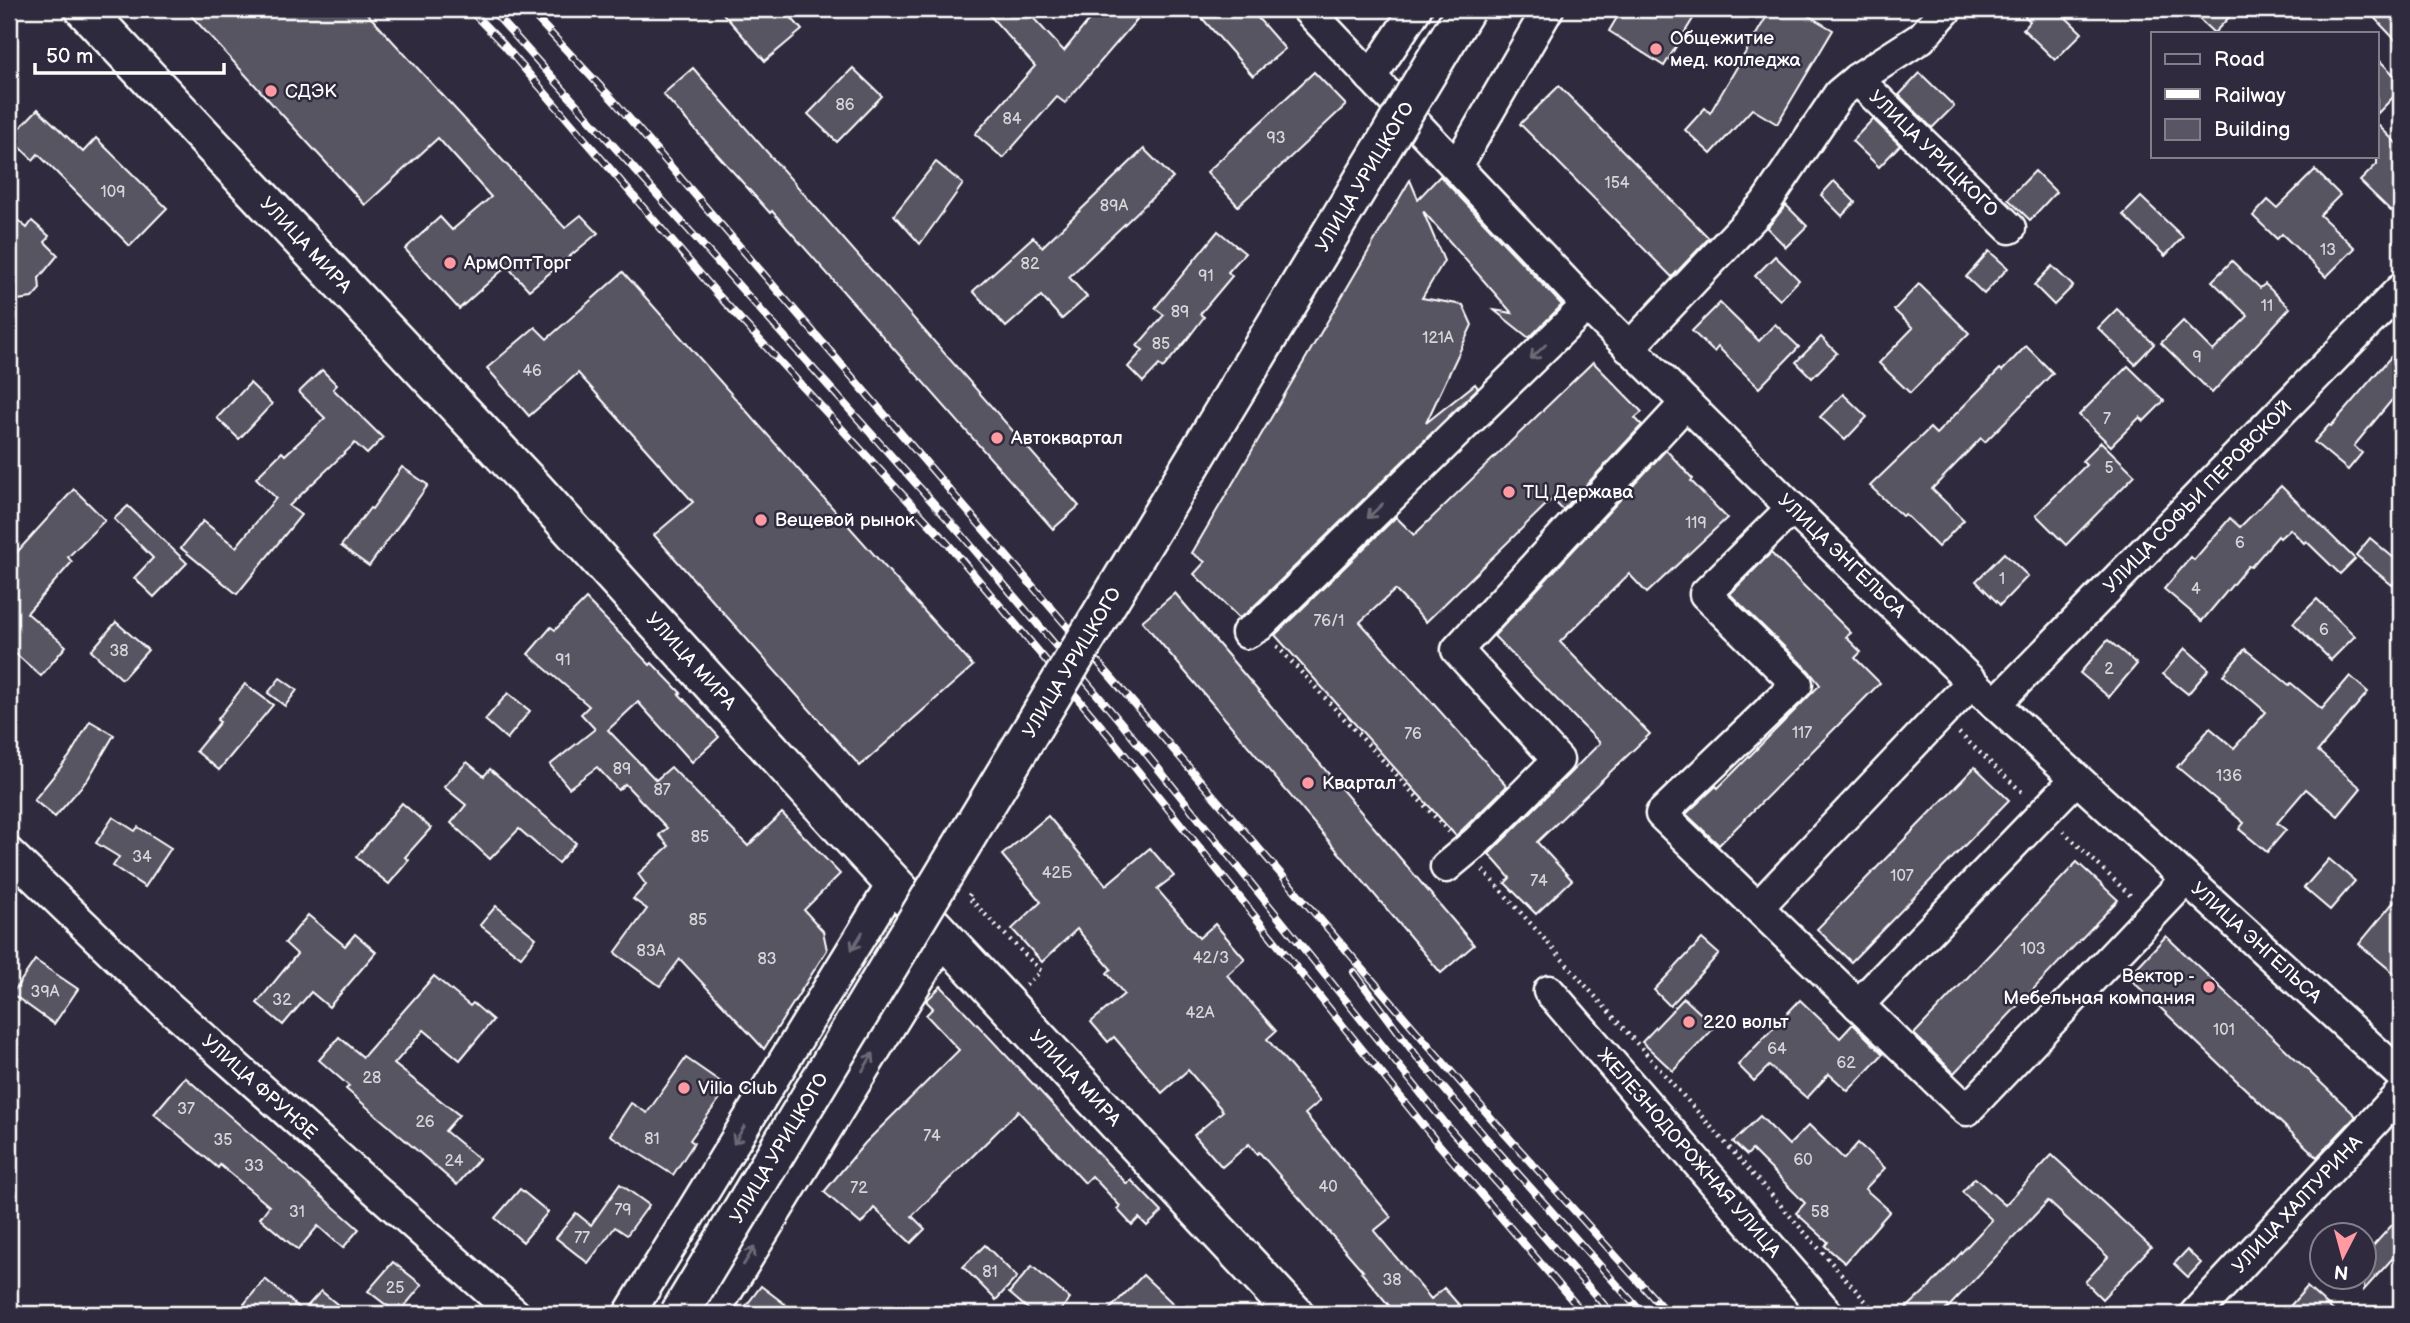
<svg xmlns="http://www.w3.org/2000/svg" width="2410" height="1323" font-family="'Balsamiq Sans',sans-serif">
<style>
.building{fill:#595564;stroke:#fff;stroke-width:2}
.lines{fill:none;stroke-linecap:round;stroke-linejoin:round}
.minor-casing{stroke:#fff;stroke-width:35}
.major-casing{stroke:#fff;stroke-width:42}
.path{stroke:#fff;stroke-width:4.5;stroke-dasharray:2 5;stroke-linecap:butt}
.minor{stroke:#2f2a3d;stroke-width:30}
.major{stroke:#2f2a3d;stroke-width:37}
.rail-casing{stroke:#fff;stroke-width:8}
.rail{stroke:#2f2a3d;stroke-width:5;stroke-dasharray:16;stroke-linecap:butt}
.major-bridge-casing{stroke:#fff;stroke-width:42;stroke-linecap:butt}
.major-bridge{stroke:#2f2a3d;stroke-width:37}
.oneway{stroke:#6d6a77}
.poi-dot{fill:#ff9aa2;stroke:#2f2a3d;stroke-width:2.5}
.labels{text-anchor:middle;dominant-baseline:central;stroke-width:5;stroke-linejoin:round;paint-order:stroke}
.number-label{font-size:16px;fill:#d6d4d8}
.poi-label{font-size:19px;fill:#fff;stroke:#2f2a3d;text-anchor:start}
.street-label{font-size:19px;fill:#fff;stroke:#2f2a3d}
</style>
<rect width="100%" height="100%" fill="#2f2a3d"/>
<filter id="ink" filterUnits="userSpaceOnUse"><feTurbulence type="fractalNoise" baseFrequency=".0143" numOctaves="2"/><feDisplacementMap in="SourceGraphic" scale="14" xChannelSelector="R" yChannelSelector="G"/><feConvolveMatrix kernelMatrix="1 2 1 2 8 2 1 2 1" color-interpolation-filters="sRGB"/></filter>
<g filter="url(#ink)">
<g class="building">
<path d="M185,9H363L565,228L581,215L598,233L529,290L507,266L459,309L405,249L440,217L452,230L491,197L438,138L365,205Z"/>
<path d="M719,9H784L802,30L765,61Z"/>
<path d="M984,9H1025L1064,51L1098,9H1146L1065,103L1057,97L1003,158L975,134L1035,66Z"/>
<path d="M1194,9H1250L1285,49L1253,76Z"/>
<path d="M1622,9H1699L1664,66L1609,31Z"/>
<path d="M1771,9H1797L1833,30L1777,124L1752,109L1711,154L1685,130L1705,108L1710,113Z"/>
<path d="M2017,9H2057L2082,33L2055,60L2023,29L2030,21Z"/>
<path d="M2208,9H2237L2214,33L2199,19Z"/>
<path d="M2366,9H2401V46Z"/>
<path d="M2377,58L2401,82V89L2377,114Z"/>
<path d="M693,68L1079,506L1053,529L772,211L770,213L663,94Z"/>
<path d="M853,68L882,96L837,142L808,114Z"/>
<path d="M1314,72L1346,105L1238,206L1207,172Z"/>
<path d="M1920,73L1954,106L1932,128L1899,95Z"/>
<path d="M1559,86L1709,238L1672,277L1520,124Z"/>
<path d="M38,109L83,152L96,138L167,208L130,246L38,154L33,160L10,138Z"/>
<path d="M1873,119L1900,145L1879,167L1852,141Z"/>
<path d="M2377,124L2401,148V201L2391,211L2360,181L2377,164Z"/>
<path d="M1144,149L1173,178L1069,277L1087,297L1062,319L1041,296L1006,327L973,291L1033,237L1042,247Z"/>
<path d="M936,162L963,184L920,244L894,215Z"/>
<path d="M2315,170L2340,195L2320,215L2355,248L2326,277L2282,234L2277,239L2253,216L2268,200L2277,208Z"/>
<path d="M2035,171L2056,192L2030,220L2008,199Z"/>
<path d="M1440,176L1562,305L1529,338L1494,310L1512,313L1423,211L1444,261L1422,298L1463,305L1472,325L1426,423L1475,384L1478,388L1248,612L1239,618L1194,574L1205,562L1192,553L1410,180L1418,199Z"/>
<path d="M1834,181L1855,202L1842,216L1821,195Z"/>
<path d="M2141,197L2183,237L2165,256L2123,215Z"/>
<path d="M1786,205L1807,226L1786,247L1767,228Z"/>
<path d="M9,213L27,228L32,221L49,236L45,242L58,255L39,278L40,289L32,298L9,301Z"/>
<path d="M1218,231L1245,253L1228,272L1232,276L1200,314L1204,317L1185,342L1163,368L1159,365L1143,382L1128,367L1143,350L1137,346L1164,315L1155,308Z"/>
<path d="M1989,251L2008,268L1984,294L1966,277Z"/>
<path d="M1775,256L1799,280L1780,300L1755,276Z"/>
<path d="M2232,261L2260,288L2265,284L2290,308L2212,393L2161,343L2183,321L2213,351L2248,316L2212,281Z"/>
<path d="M2052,266L2073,286L2054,305L2034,285Z"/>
<path d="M623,272L973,666L860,766L654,535L693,502L578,373L529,416L487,368L535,327L547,339Z"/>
<path d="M1919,284L1969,333L1910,393L1879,363L1913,328L1894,310Z"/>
<path d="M1720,303L1759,341L1775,324L1799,347L1759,388L1718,347L1714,352L1692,331Z"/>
<path d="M2117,309L2154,344L2135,364L2098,328Z"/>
<path d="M1821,337L1837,353L1812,378L1796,362Z"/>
<path d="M2401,345V389L2354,446L2362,453L2348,470L2314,442L2329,425L2331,426Z"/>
<path d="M2026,346L2053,373L1985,442L1981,438L1932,489L1964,520L1938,547L1905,514L1902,516L1870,486L1930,428L1936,434L2000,369L2002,371Z"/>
<path d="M1593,362L1642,412L1635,418L1642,425L1563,510L1552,499L1426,622L1395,590L1360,622L1507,786L1456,836L1275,635L1396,517L1414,535Z"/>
<path d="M2128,366L2164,401L2144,421L2140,417L2111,446L2079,415Z"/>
<path d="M322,370L337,385L333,389L383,438L367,454L355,443L289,506L301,515L237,594L181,548L203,521L236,547L276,498L256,478L282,452L285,455L325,418L299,392Z"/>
<path d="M250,383L272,404L239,439L217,418Z"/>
<path d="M1843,394L1867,417L1845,440L1820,417Z"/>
<path d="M2101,442L2135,475L2066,545L2036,515L2086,465L2082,461Z"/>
<path d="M1666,450L1693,479L1691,481L1727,518L1647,593L1629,574L1560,642L1650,734L1537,842L1572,880L1536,914L1505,883L1510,878L1489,854L1600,743L1494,636Z"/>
<path d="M402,467L428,485L369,566L341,546L370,508L372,509Z"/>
<path d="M2281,486L2355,559L2340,574L2306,541L2304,543L2290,529L2280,538L2278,536L2251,567L2248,566L2202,621L2164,589L2191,557L2194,560L2230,518L2240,527Z"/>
<path d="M74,489L105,520L68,557L72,562L27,613L66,646L41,676L9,648V561Z"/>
<path d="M128,506L187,563L154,597L134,578L153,558L114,519Z"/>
<path d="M2370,538L2401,564V573L2392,585L2356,555Z"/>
<path d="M1771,553L1851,633L1846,637L1861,652L1855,658L1880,683L1719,845L1686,814L1716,786L1718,788L1820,685L1809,671L1730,594Z"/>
<path d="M2004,553L2028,576L2000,605L1976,581Z"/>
<path d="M1175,593L1474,945L1441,973L1142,621Z"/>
<path d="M586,599L650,665L652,663L681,693L679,694L719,737L692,762L638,702L608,730L656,780L671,767L748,846L782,813L840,874L804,910L823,931L827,950L764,1049L680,959L660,986L615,953L647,909L633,899L646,885L638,874L669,846L659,835L667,828L625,784L618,790L597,767L569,788L550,765L595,729L581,714L589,706L528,654L551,627L555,630Z"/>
<path d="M2317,599L2355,636L2331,660L2293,623Z"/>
<path d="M116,622L148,650L122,679L91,651Z"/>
<path d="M2108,640L2137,664L2109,697L2080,673Z"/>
<path d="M2185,648L2209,669L2188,694L2163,674Z"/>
<path d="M2245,649L2289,685L2291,683L2322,709L2350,676L2368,692L2318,751L2361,788L2338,816L2306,789L2277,823L2286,830L2267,852L2239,829L2244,823L2177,767L2210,728L2234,748L2266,712L2223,675Z"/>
<path d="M280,678L297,690L285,706L268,693Z"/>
<path d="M245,684L273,705L219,770L196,751L220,722L217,720Z"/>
<path d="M508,693L530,711L507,739L485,720Z"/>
<path d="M90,721L114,735L88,779L55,817L34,800L69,757Z"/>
<path d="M467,762L484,776L490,769L576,843L558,863L519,829L490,859L451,823L466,805L444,787Z"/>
<path d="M1975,767L2009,800L1851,962L1817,929Z"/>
<path d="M402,803L431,828L405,857L409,860L389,884L356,857Z"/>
<path d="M1048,816L1106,885L1150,848L1174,876L1157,889L1199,938L1215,924L1245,959L1227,975L1276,1031L1267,1039L1320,1101L1305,1114L1391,1217L1374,1231L1431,1299L1444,1288L1467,1314H1396L1361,1272L1363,1271L1259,1152L1257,1154L1249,1144L1222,1167L1194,1135L1223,1111L1188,1070L1162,1093L1114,1037L1108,1042L1091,1022L1124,994L1107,973L1111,969L1077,929L1042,962L1012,929L1041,902L1002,855Z"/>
<path d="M113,817L135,831L138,827L171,848L145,887L113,866L119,857L96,843Z"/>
<path d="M2329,859L2355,881L2330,910L2304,888Z"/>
<path d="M2077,862L2118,900L1954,1073L1914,1034Z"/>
<path d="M2401,893V979L2359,944Z"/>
<path d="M496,906L536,938L521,957L480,925Z"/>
<path d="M308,915L345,946L355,934L376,952L329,1007L311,992L283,1025L257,1003L297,954L285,943Z"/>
<path d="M2166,936L2356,1116L2317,1157L2128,977Z"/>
<path d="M1702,939L1719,954L1670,1006L1654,990Z"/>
<path d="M35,960L78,989L54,1024L12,994Z"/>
<path d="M434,976L470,1006L473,1003L493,1020L460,1060L424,1030L394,1064L459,1115L445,1131L479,1159L457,1185L346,1089L349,1086L319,1060L339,1037L363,1057Z"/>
<path d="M941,986L1127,1184L1131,1180L1162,1212L1147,1226L1139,1218L1132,1225L1117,1209L1120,1206L1092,1176L1085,1183L1018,1111L912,1216L925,1229L911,1243L874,1208L861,1224L824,1192L865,1143L959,1050L926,1015L933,1008L926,1001Z"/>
<path d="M1684,998L1715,1027L1673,1071L1642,1042Z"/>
<path d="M1800,1000L1840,1038L1853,1024L1883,1054L1848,1091L1829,1074L1807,1098L1769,1066L1754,1081L1738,1065Z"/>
<path d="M686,1058L728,1087L690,1140L694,1143L673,1175L610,1135L631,1103L647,1113Z"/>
<path d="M185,1077L359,1229L343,1248L318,1226L298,1250L260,1218L269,1206L220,1165L218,1168L154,1114Z"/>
<path d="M1760,1116L1789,1145L1809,1125L1844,1159L1858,1143L1885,1168L1865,1189L1890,1211L1845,1263L1825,1246L1828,1242L1796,1213L1805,1203L1752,1150L1747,1155L1733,1142Z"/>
<path d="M2052,1155L2151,1247L2102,1299L2085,1282L2108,1257L2048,1201L1942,1314H1900L1928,1288L1992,1220L1962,1192L1975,1178L2005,1205Z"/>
<path d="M620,1184L649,1205L627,1235L615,1227L588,1263L556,1238L576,1213L591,1225Z"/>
<path d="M520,1189L548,1212L523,1242L495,1218Z"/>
<path d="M2401,1215V1249L2364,1290V1256Z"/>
<path d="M985,1245L1017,1277L996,1300L963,1267Z"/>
<path d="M2187,1250L2201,1263L2188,1277L2174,1264Z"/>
<path d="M393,1262L422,1285L398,1314L368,1291Z"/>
<path d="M1032,1266L1070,1299L1057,1314H1034L1009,1293Z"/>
<path d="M1143,1275L1184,1314H1105Z"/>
<path d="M265,1279L303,1311L321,1291L349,1314H257L244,1304Z"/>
<path d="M761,1286L798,1314H740Z"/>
<path d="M2307,1287L2337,1314H2283Z"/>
</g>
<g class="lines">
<g class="minor-casing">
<g id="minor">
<path id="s1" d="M1307,9L1587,305L1792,508L1995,704L2401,1075"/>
<path d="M1371,77L1416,9"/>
<path id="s2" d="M1857,79L2010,228"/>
<path d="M1457,166L1548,9"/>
<path d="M1629,348L1765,204L1839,94L1857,79L1921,38L1947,9"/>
<path d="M1792,508L1705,594L1797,684L1661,814L1967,1110L2186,879"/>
<path d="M1247,633L1259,626L1587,305"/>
<path id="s3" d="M1995,704L2401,289"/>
<path id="s4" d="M9,853L169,1007L515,1314"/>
<path d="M1446,867L1476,842L1558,760L1457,650L1686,403"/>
<path d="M1758,907L1972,682"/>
<path id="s5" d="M1549,991L1828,1314"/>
<path d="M1858,1005L2076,779"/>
<path d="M629,1314L893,883"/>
<path d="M713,1314L944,938"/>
<path id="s6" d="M2195,1314L2401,1093"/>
</g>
</g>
<g class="major-casing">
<g id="major">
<path id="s7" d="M84,9L535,489L842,828L1295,1314"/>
</g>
</g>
<g class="path">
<path d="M1277,646L1449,832"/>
<path d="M1959,733L2024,794"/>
<path d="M2063,831L2133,898"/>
<path d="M1483,870L1877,1314"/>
<path d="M970,894L968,897L1041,971L1026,985"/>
</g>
<use href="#minor" class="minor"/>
<use href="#major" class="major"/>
<g class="rail-casing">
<g id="rail">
<path d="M469,9L504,45L719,296L949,545L1112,739L1435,1140L1584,1314"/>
<path d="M491,9L962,535L1123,725L1449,1128L1612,1314"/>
<path d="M528,9L615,102L1499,1127L1668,1314"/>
<path d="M1354,972L1418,1058L1486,1138L1643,1314"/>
</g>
</g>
<use href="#rail" class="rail"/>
<g class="major-bridge-casing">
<g id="major-bridge">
<path id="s8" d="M679,1314L1466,9"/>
</g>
</g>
<use href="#major-bridge" class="major-bridge"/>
</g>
<defs><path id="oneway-shaft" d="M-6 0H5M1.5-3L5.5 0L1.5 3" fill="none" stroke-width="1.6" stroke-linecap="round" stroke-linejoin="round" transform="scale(1.75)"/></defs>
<g class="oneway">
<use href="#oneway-shaft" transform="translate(1538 352) rotate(136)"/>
<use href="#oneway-shaft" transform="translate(1375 511) rotate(136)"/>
<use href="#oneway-shaft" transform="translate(857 941) rotate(121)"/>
<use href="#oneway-shaft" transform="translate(868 1062) rotate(-58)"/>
<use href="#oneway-shaft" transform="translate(739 1135) rotate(121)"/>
<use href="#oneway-shaft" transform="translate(749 1256) rotate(-58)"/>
</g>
</g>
<g class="poi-dot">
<circle cx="1656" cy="49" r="7"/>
<circle cx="271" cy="91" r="7"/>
<circle cx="450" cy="263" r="7"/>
<circle cx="997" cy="438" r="7"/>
<circle cx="1509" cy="492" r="7"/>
<circle cx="761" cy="520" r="7"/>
<circle cx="1308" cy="783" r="7"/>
<circle cx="2209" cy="987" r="7"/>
<circle cx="1689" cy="1022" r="7"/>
<circle cx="684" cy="1088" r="7"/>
</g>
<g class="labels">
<g class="number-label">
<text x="845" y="105">86</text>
<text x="1012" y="119">84</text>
<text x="1276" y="138">93</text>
<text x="1617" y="183">154</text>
<text x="113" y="192">109</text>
<text x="1114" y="206">89А</text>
<text x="2328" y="250">13</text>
<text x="1030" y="264">82</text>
<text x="1206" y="276">91</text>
<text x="2267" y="306">11</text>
<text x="1180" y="312">89</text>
<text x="1438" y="338">121А</text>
<text x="1161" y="344">85</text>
<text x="2197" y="357">9</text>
<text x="532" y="371">46</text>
<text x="2107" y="419">7</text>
<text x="2109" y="468">5</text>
<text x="1696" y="523">119</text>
<text x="2240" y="543">6</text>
<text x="2002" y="579">1</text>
<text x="2196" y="589">4</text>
<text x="1329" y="621">76/1</text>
<text x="2324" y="630">6</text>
<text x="119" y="651">38</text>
<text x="563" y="660">91</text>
<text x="2109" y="669">2</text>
<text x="1802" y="733">117</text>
<text x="1413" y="734">76</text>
<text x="622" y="769">89</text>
<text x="2229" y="776">136</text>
<text x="662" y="790">87</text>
<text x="700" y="837">85</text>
<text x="142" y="857">34</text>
<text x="1057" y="873">42Б</text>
<text x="1902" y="876">107</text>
<text x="1539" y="881">74</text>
<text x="698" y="920">85</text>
<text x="2033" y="949">103</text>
<text x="651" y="951">83А</text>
<text x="1211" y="958">42/3</text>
<text x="767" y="959">83</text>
<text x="45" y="992">39А</text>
<text x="282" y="1000">32</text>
<text x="1200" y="1013">42А</text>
<text x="2224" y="1030">101</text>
<text x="1777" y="1049">64</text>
<text x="1846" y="1063">62</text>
<text x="372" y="1078">28</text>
<text x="186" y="1109">37</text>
<text x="425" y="1122">26</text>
<text x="932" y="1136">74</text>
<text x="652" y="1139">81</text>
<text x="223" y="1140">35</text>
<text x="1803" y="1160">60</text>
<text x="454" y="1161">24</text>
<text x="254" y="1166">33</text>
<text x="1328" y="1187">40</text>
<text x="859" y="1188">72</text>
<text x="623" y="1210">79</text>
<text x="297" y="1212">31</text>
<text x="1820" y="1212">58</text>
<text x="582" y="1238">77</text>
<text x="990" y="1272">81</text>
<text x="1392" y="1280">38</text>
<text x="395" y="1288">25</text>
</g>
<g class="poi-label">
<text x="1670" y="38">Общежитие<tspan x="1670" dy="22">мед. колледжа</tspan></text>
<text x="285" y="91">СДЭК</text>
<text x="464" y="263">АрмОптТорг</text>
<text x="1011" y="438">Автоквартал</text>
<text x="1523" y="492">ТЦ Держава</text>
<text x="775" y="520">Вещевой рынок</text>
<text x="1322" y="783">Квартал</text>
<text x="2195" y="976" text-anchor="end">Вектор -<tspan x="2195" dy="22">Мебельная компания</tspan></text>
<text x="1703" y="1022">220 вольт</text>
<text x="698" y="1088">Villa Club</text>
</g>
<g class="street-label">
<text stroke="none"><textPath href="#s2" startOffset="107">УЛИЦА УРИЦКОГО</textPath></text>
<text stroke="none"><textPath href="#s8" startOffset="1328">УЛИЦА УРИЦКОГО</textPath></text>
<text stroke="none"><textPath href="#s7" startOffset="324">УЛИЦА МИРА</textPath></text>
<text stroke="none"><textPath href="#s3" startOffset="290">УЛИЦА СОФЬИ ПЕРОВСКОЙ</textPath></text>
<text stroke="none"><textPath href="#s1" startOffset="765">УЛИЦА ЭНГЕЛЬСА</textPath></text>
<text stroke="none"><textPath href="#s7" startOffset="891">УЛИЦА МИРА</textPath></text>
<text stroke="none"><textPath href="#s8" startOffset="761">УЛИЦА УРИЦКОГО</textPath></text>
<text stroke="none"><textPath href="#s1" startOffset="1332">УЛИЦА ЭНГЕЛЬСА</textPath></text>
<text stroke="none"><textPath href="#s7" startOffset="1458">УЛИЦА МИРА</textPath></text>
<text stroke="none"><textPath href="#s4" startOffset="343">УЛИЦА ФРУНЗЕ</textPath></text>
<text stroke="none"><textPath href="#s8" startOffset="194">УЛИЦА УРИЦКОГО</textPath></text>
<text stroke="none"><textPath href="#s5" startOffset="214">ЖЕЛЕЗНОДОРОЖНАЯ УЛИЦА</textPath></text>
<text stroke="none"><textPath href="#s6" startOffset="150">УЛИЦА ХАЛТУРИНА</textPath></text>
</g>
</g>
<rect width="2410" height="1323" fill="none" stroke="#2f2a3d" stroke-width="35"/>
<rect x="18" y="18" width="2375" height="1288" fill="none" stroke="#fff" stroke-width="2.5" filter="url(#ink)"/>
<rect x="2151" y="32" width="228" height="126" fill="#2f2a3d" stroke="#827f8b" stroke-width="2"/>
<rect x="2165" y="54" width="35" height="10" fill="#2f2a3d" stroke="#827f8b" stroke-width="2"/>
<text x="2214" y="66" font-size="21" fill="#ffffff">Road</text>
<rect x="2165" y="89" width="35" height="10" fill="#ffffff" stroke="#827f8b" stroke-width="2"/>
<text x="2214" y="102" font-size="21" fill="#ffffff">Railway</text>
<rect x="2165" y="119" width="35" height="21" fill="#595564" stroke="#827f8b" stroke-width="2"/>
<text x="2214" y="136" font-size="21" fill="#ffffff">Building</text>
<g transform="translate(2343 1256) rotate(186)"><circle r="33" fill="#2f2a3d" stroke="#827f8b" stroke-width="2"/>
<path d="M0-5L12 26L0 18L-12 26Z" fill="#ff9aa2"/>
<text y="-10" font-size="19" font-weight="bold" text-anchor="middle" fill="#ffffff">N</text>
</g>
<path d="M35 63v10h189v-10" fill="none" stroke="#ffffff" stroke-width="3.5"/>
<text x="46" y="63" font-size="21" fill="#ffffff" stroke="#2f2a3d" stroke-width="5" paint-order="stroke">50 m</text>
</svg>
